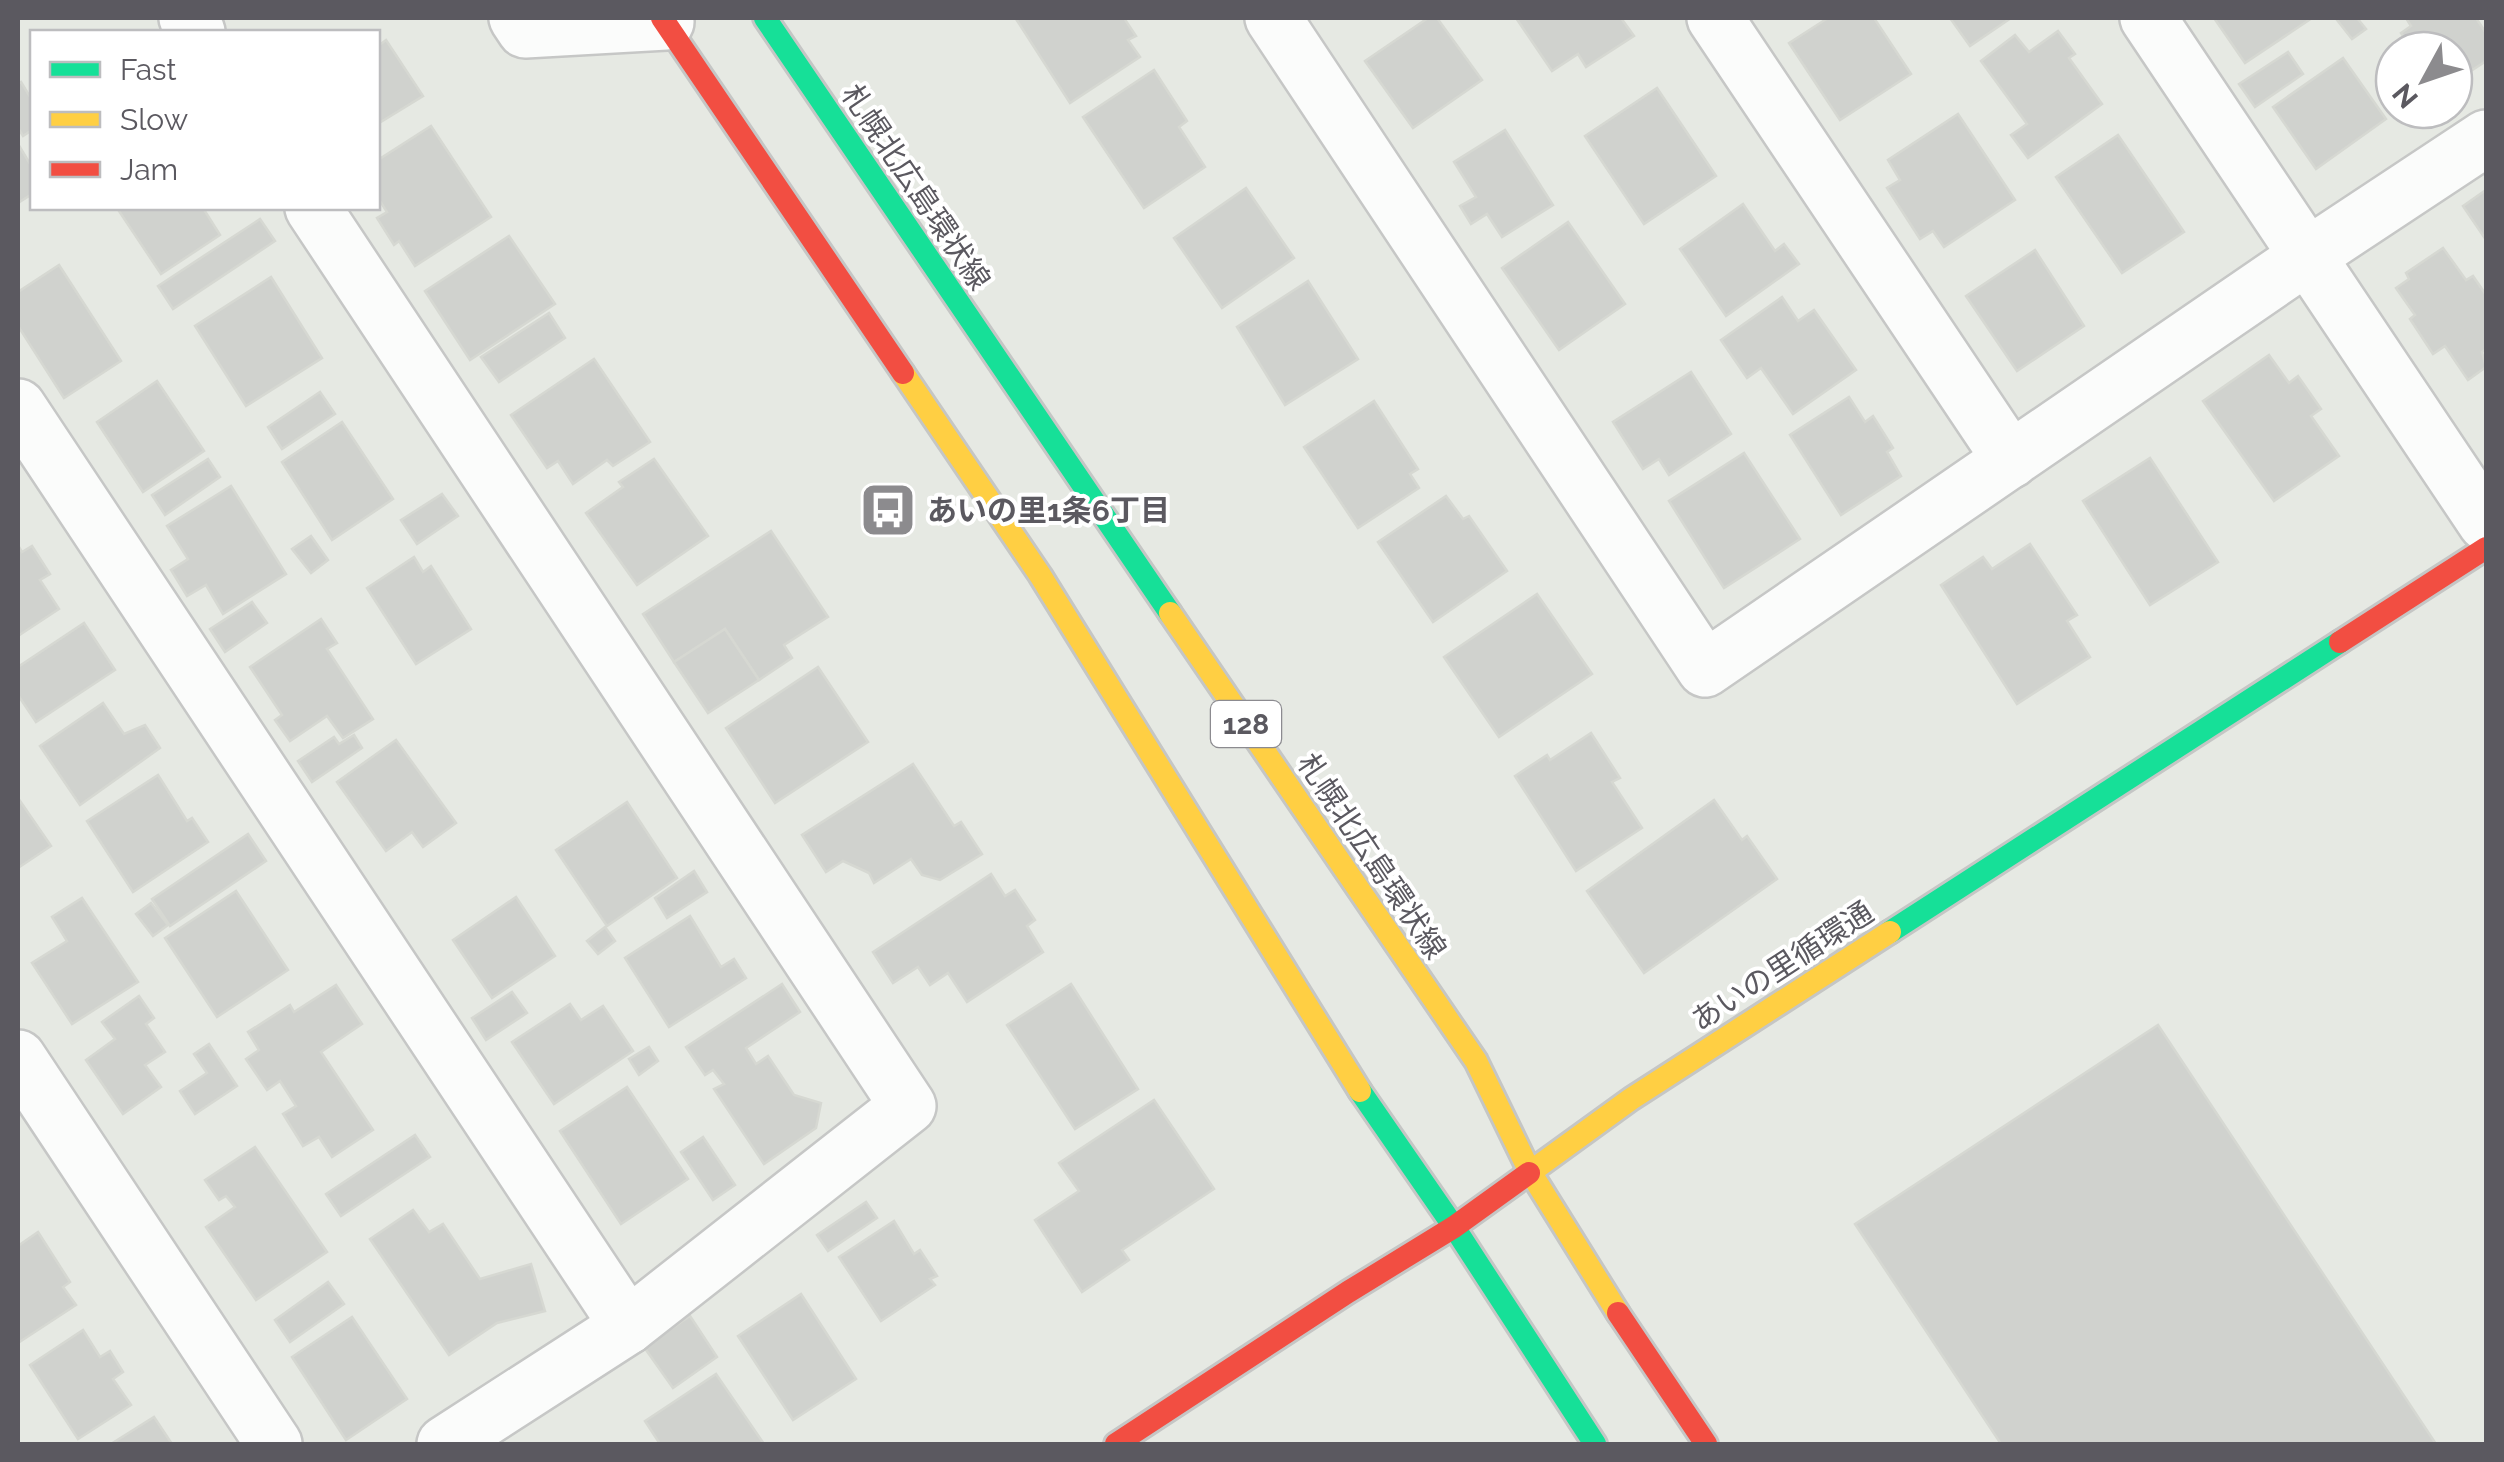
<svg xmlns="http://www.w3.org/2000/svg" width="2504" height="1462" font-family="Raleway,'Noto Sans JP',sans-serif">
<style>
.building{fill:#d0d2ce;stroke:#d6d8d2;stroke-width:2.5}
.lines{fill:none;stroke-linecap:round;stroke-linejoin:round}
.street-casing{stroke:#c6c7c6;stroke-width:60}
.fast-casing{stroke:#c5c6c5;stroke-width:28}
.slow-casing{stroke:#c5c6c5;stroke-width:28}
.jam-casing{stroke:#c5c6c5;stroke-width:28}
.street{stroke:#fbfcfb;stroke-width:55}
.fast{stroke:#16e098;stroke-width:22}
.slow{stroke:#ffcf43;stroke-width:22}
.jam{stroke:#f24e42;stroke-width:22}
.labels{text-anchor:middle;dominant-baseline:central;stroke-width:8;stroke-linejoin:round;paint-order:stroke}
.shield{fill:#fff;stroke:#8c8b90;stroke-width:2.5}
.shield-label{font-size:28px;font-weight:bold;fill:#5b5960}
.street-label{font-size:30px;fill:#5b5960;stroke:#fff}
.poi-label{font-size:30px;font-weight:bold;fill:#5b5960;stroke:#fff;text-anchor:start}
</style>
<rect width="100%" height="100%" fill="#e6e9e3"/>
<g class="building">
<path d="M1019,18H1124L1136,36L1128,40L1140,57L1070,103L1016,19Z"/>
<path d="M1428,18H1437L1482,80L1413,128L1365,61Z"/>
<path d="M1516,18H1621L1634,36L1586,67L1578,54L1552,71Z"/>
<path d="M1828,18H1874L1911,74L1840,120L1789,43Z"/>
<path d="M1950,18H2011L1970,46Z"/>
<path d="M2214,18H2312L2245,63Z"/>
<path d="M2341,18H2357L2366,29L2352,39L2337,20Z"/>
<path d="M2406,18H2476L2486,33V61L2454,82V50H2412L2401,33L2411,26Z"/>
<path d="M2058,31L2075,54L2069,58L2102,104L2028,158L2011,135L2027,124L1981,61L2015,35L2029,52Z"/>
<path d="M386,40L423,96L379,123L378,46Z"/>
<path d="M2288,52L2303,74L2255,107L2239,84Z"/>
<path d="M2343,58L2386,119L2316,169L2273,107Z"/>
<path d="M1154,70L1187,121L1179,127L1205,167L1144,208L1083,117Z"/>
<path d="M21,82L32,100V130L23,136L18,128V84Z"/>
<path d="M1657,88L1716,176L1644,224L1585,136Z"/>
<path d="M1958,114L2015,200L1944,247L1933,231L1920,239L1887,188L1900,180L1888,160Z"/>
<path d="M431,126L491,217L415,266L399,241L394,245L377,218L387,212L378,198V160Z"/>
<path d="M1505,130L1553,205L1502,237L1487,214L1471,224L1460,206L1476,197L1454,162Z"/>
<path d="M2118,135L2184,232L2122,273L2056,177Z"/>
<path d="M18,144L32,167V194L18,203Z"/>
<path d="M1246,188L1294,258L1222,308L1174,238Z"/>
<path d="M2486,190V240L2463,206Z"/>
<path d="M1743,204L1775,251L1784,244L1799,264L1726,316L1680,249Z"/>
<path d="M117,208H203L220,235L161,274Z"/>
<path d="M260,219L275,241L173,309L158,286Z"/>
<path d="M1568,222L1625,304L1559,350L1502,268Z"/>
<path d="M509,236L555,304L470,360L425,291Z"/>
<path d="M2443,248L2466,280L2473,276L2486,295V349L2482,352L2486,367L2468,380L2445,346L2433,354L2410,319L2415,315L2396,288L2409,279L2406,273Z"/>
<path d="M2035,250L2084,326L2017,371L1966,296Z"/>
<path d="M59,265L121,361L64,398L18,326V292Z"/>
<path d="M271,277L322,358L246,406L195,326Z"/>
<path d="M1308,281L1358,359L1285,405L1237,327Z"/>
<path d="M1782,297L1798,321L1814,310L1856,370L1793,414L1761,368L1747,378L1721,340Z"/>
<path d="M549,313L565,338L499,382L481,357Z"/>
<path d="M2269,355L2289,383L2298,376L2321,409L2311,416L2339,456L2274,501L2203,401Z"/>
<path d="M594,359L650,442L613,466L607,460L573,484L558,461L547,468L511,415Z"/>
<path d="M1691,372L1731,434L1669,475L1659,459L1643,469L1613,422Z"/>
<path d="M157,381L204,451L143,492L97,422Z"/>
<path d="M320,392L335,414L282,449L268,427Z"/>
<path d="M1849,397L1865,422L1873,416L1893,448L1887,452L1901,476L1841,515L1790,435Z"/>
<path d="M1374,401L1418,469L1410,474L1419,488L1358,528L1304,447Z"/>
<path d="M342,422L393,499L332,540L282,462Z"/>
<path d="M1744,453L1800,539L1724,588L1669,501Z"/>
<path d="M2150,458L2218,562L2150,605L2083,501Z"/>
<path d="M208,459L220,477L165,515L152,495Z"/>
<path d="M654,459L708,536L637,585L586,513L623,487L619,482Z"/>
<path d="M231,486L286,574L223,614L206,585L187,596L171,570L188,559L167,526Z"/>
<path d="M442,494L458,516L417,544L401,520Z"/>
<path d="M1446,496L1463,519L1469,516L1507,571L1433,622L1378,542Z"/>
<path d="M771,531L828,617L784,645L792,658L759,680L725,629L674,662L643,614Z"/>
<path d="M311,536L328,560L311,573L292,549Z"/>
<path d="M2030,544L2077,615L2067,621L2090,657L2017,704L1941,585L1983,557L1992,569Z"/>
<path d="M18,545L22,552L32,546L50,574L40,580L59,609L18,636Z"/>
<path d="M414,557L423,572L431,566L471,629L416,664L367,588Z"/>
<path d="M1537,594L1592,674L1499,737L1444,657Z"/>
<path d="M252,602L267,623L225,652L210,629Z"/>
<path d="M321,619L337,643L327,649L373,719L343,738L327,716L290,741L275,720L282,715L250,667Z"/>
<path d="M84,623L115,670L36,722L18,695V667Z"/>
<path d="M725,629L759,680L708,713L674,662Z"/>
<path d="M818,667L868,742L775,803L726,728Z"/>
<path d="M103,703L124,734L145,725L160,748L80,805L40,746Z"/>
<path d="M1591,733L1620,778L1612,782L1642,828L1576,871L1515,776L1547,755L1550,760Z"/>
<path d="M354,735L362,748L312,782L298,761L334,737L339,744Z"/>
<path d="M396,740L456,823L423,847L412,832L386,851L337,782Z"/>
<path d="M913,764L954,826L961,822L982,854L940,880L922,875L911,859L874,883L869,873L843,861L826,872L802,835Z"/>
<path d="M158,775L187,821L192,818L208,842L133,892L87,821Z"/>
<path d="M18,798L51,846L18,868Z"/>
<path d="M1714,800L1742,840L1747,836L1777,879L1644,973L1587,891Z"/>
<path d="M627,802L677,878L607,926L556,850Z"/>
<path d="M248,834L266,861L170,926L152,899Z"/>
<path d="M694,871L707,892L667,918L655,898Z"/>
<path d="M991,874L1005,896L1015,890L1035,920L1027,926L1043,952L967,1002L948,973L930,985L918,967L893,983L873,952Z"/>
<path d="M236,891L288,970L217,1017L165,938Z"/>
<path d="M516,897L555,956L492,998L453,940Z"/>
<path d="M82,898L138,982L72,1024L32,963L67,941L52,917Z"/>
<path d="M151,903L168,925L153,936L136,914Z"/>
<path d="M690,916L721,967L734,959L746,978L669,1027L625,958Z"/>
<path d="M605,927L615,941L598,954L587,941Z"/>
<path d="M782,984L800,1012L746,1048L756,1064L768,1056L794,1095L821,1103L816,1128L764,1164L714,1089L724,1084L713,1070L705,1075L686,1047Z"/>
<path d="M1071,984L1138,1089L1075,1129L1007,1025Z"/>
<path d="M336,985L362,1024L321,1052L373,1130L332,1157L319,1137L303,1146L283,1114L296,1106L280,1081L267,1090L246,1059L259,1050L248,1032L290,1005L294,1012Z"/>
<path d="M512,992L527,1013L486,1040L472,1018Z"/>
<path d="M139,996L154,1018L146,1024L165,1052L145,1065L161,1087L123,1114L86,1060L115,1039L102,1022Z"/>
<path d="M570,1004L581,1020L603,1006L633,1051L554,1104L512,1042Z"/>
<path d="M2158,1025L2436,1444H2001L1855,1224Z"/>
<path d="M209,1044L237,1086L195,1114L180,1091L207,1073L194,1054Z"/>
<path d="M649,1047L658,1061L639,1075L629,1059Z"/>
<path d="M627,1087L688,1179L621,1224L560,1131Z"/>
<path d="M1154,1100L1214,1189L1122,1250L1129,1260L1082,1292L1035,1220L1079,1191L1059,1163Z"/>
<path d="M415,1135L430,1157L341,1216L326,1194Z"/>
<path d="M703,1137L735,1185L713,1200L681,1152Z"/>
<path d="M255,1147L327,1252L256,1300L206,1227L235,1207L226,1196L219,1200L205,1180Z"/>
<path d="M866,1202L877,1218L828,1251L817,1235Z"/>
<path d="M413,1210L429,1232L443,1224L480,1279L531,1264L545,1311L497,1323L449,1355L370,1239Z"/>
<path d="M894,1221L914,1254L920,1250L937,1276L930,1279L935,1285L881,1321L839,1257Z"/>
<path d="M38,1232L70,1282L63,1287L76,1305L18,1343V1246Z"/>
<path d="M328,1282L344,1304L290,1342L275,1320Z"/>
<path d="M801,1294L856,1379L793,1420L738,1336Z"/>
<path d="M690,1316L717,1357L673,1388L644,1347Z"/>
<path d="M352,1317L407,1399L346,1440L292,1357Z"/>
<path d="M83,1330L100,1357L110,1351L123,1372L113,1379L131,1405L78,1439L30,1365Z"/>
<path d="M716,1374L764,1444H660L645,1421Z"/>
<path d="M154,1417L172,1444H111Z"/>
</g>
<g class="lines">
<g class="street-casing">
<g id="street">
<path d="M187,18L197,32"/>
<path d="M517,18L525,30L666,22"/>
<path d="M1273,18L1705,669L2306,257L2486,138"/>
<path d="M1715,18L2011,460"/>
<path d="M2148,18L2486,523"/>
<path d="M313,208L908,1106L628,1326L445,1444"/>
<path d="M18,407L628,1326"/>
<path d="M18,1058L274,1444"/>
</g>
</g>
<g class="fast-casing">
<g id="fast">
<path d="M765,18L1170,613"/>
<path d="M1890,932L2340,642"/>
<path d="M1360,1091L1454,1227L1595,1444"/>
</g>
</g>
<g class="slow-casing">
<g id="slow">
<path d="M903,373L1040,575L1360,1091"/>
<path d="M1170,613L1476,1061L1529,1170L1618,1313"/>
<path d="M1529,1173L1631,1099L1890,932"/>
</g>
</g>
<g class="jam-casing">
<g id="jam">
<path d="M662,18L903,373"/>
<path d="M2340,642L2486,548"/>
<path d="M1618,1313L1706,1444"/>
<path d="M1116,1444L1348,1292L1454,1227L1529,1173"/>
</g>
</g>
<use href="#street" class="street"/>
<use href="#fast" class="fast"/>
<use href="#slow" class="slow"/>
<use href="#jam" class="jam"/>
</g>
<defs>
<g id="bus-square" transform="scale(2.875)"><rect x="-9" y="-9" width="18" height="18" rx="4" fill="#8c8b8e" stroke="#fff"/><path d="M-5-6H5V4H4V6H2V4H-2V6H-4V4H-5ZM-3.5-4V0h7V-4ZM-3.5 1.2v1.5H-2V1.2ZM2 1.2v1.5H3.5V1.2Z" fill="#fff"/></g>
</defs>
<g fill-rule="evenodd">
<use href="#bus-square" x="888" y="510"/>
</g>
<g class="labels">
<rect class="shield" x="1211" y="701" width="70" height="46" rx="8"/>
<g class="shield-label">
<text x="1246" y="724">128</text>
</g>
<g class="street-label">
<text transform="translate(916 187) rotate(56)">札幌北広島環状線</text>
<text transform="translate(1372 856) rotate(56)">札幌北広島環状線</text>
<text transform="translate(1782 966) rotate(-33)">あいの里循環通</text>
</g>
<g class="poi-label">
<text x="927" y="510">あいの里1条6丁目</text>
</g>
</g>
<rect width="2504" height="1462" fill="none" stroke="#5b5960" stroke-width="40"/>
<rect x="30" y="30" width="350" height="180" fill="#ffffff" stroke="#bdbdbf" stroke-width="2.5"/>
<rect x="50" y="62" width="50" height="15" fill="#16e098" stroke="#bdbdbf" stroke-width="2.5"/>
<text x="120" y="80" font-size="30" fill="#5b5960">Fast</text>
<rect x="50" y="112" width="50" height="15" fill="#ffcf43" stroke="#bdbdbf" stroke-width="2.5"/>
<text x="120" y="130" font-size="30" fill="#5b5960">Slow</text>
<rect x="50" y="162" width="50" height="15" fill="#f24e42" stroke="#bdbdbf" stroke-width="2.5"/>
<text x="120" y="180" font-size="30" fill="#5b5960">Jam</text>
<g transform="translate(2424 80) rotate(230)"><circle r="48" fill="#ffffff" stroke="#bdbdbf" stroke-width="2.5"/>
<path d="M0-8L18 38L0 25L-18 38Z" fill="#8c8b8e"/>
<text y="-15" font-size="28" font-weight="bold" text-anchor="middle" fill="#5b5960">N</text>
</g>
</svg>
